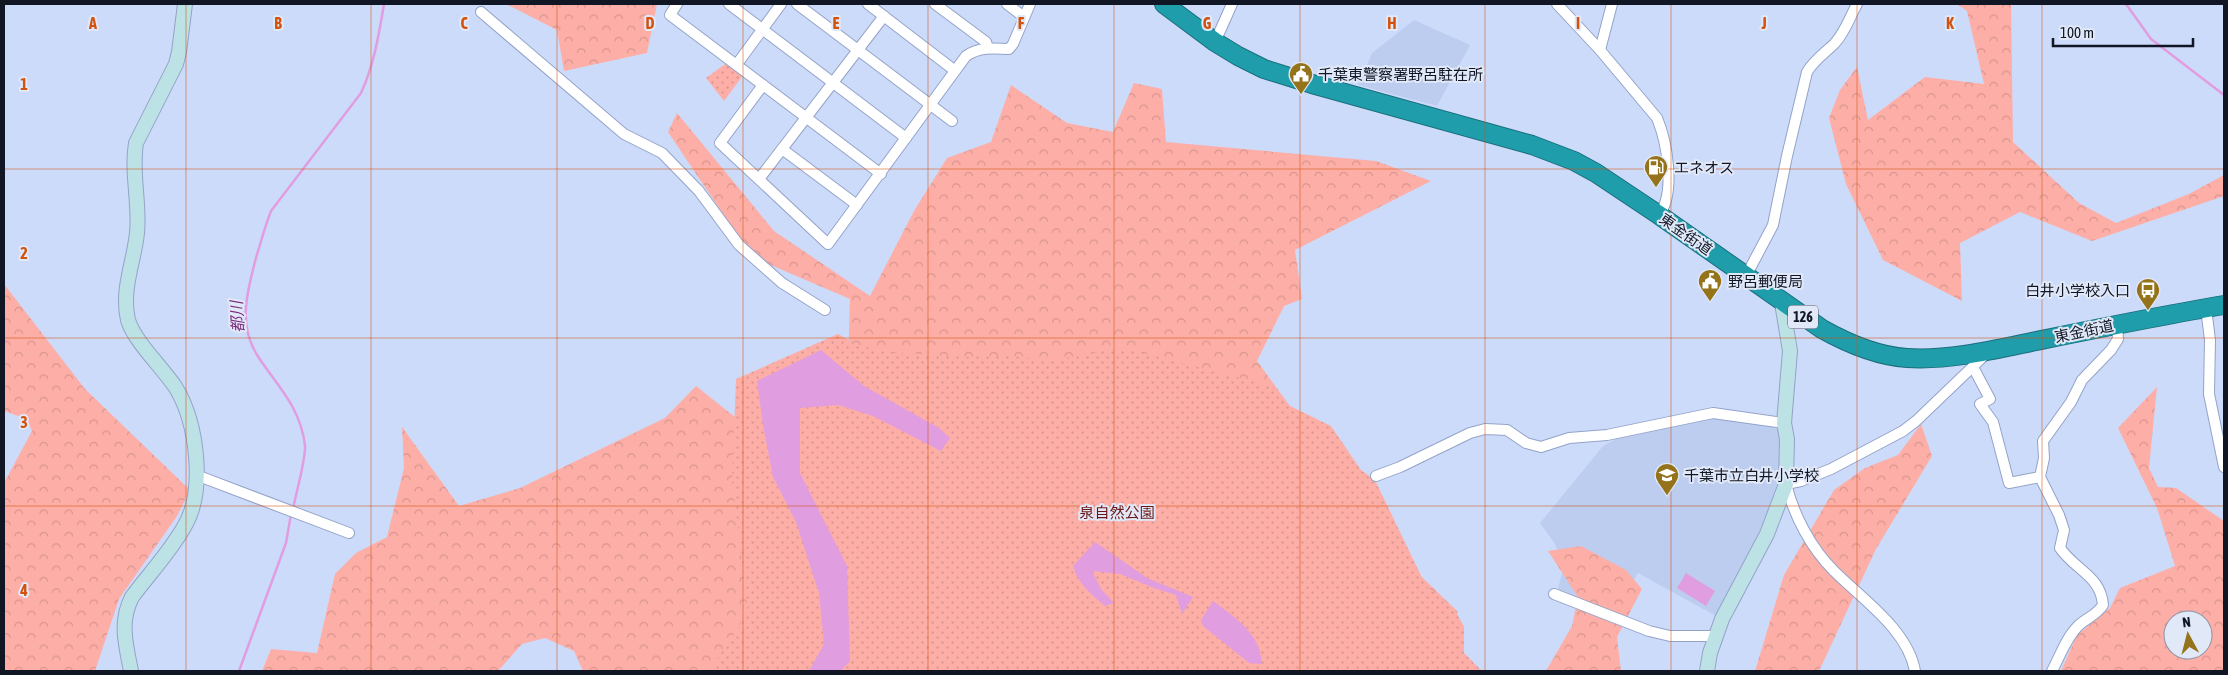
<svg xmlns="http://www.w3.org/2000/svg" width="2228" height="675" font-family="'Asap Condensed','Noto Sans JP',sans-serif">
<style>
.built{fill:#bdcdf0}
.forest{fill:url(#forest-crowns);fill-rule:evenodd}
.park{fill:url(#park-dots)}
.water{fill:#e09ee1}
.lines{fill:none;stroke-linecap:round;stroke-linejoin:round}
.stream{stroke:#e09ee1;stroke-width:2.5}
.street-casing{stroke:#93a3c8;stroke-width:12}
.secondary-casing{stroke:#93a3c8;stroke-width:16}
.highway-casing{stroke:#1a6e7b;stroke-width:20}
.street{stroke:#fff;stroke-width:10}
.secondary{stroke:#bce2e6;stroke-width:14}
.highway{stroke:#1f9dab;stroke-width:18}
.grid{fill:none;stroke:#d2520e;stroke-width:1;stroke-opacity:0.55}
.labels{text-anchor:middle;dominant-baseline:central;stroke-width:4;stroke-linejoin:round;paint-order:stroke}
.shield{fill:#e1e8f8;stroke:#4f5563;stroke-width:1}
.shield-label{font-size:14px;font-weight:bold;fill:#101623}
.poi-label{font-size:15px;fill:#101623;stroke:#e1e8f8;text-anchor:start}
.street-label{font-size:15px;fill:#101623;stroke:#e1e8f8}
.park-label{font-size:15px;fill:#6d1817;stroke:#e1e8f8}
.water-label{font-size:16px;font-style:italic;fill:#7a2c7c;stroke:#e1e8f8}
.grid-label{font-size:16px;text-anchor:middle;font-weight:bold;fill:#d2520e;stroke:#e1e8f8;stroke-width:4;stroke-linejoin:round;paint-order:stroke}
</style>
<defs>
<pattern id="forest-crowns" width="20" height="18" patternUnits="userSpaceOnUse" patternTransform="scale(1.25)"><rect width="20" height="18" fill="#fdaea6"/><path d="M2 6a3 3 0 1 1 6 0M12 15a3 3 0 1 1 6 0" fill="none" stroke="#d8958f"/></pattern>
<pattern id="park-dots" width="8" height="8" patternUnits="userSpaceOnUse" patternTransform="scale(1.25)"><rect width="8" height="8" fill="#fdaea6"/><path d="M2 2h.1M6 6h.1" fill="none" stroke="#d8958f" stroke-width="1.8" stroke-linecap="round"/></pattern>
</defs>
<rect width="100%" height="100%" fill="#cddbfb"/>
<g class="built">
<path d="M1414,20L1470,45L1437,106L1358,85L1372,53Z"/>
<path d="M1714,417L1767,424L1780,431L1781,473L1765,520L1716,616L1638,573L1615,614L1557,592L1564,566L1555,544L1540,523L1603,446L1616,439Z"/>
</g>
<g class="forest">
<path d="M506,4H657L647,53L564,71L557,30Z"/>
<path d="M1957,4H2011L2013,142L2079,203L2116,223L2189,194L2224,175V196L2092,241L2020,212L1960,243L1962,301L1883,260L1846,184L1829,118L1840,90L1857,67L1868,120L1925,77L1984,84L1967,11Z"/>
<path d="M1134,83L1162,89L1166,142L1376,161L1431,181L1295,250L1302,299L1284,306L1257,361L1396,552L1458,612L1438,650L848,363L850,299L752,257L668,132L677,113L774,231L870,296L914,211L947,158L991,142L1011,85L1067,123L1113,132Z"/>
<path d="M4,284L85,389L190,490L177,516L119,599L95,671H4V483L32,431L27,419L4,411Z"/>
<path d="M696,386L765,441L802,671H583L574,651L545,638L522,644L498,671H262L271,649L317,653L335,574L356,553L387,537L404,468L402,427L459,506L520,488L665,418Z"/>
<path d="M2157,387L2149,468L2158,487L2176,488L2224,521V671H2061L2077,635L2110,608L2120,588L2175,566L2157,508L2118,428ZM2173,620H2203V650H2173Z"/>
<path d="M1921,424L1932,456L1876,549L1819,671H1755L1784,575L1834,490L1865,468L1898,455Z"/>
<path d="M1581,546L1626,570L1642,589L1617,637L1621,671H1546L1572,626L1578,597L1548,551Z"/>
</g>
<g class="park">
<path d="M728,62L744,74L724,101L706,78Z"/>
<path d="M838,334L856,344L885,352L971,357L1015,356L1050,361L1113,349L1136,351L1267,385L1290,406L1331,426L1361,470L1375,480L1426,586L1454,608L1464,627V653L1482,671H709L748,613L732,479L736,379Z"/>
</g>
<g class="water">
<path d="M821,350L864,386L939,428L950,438L941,451L873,416L838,405L800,408V473L847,566L850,661L841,671H809L824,644L819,593L796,522L773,477L763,425L757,381Z"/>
<path d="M1095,542L1147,578L1193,597L1182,614L1176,595L1154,588L1120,574L1092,571L1101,589L1114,603L1105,606C1091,594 1078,584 1073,566Z"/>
<path d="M1686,573L1715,591L1706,606L1677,588Z"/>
<path d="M1213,601C1236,618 1260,633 1262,664L1249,663L1203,626L1201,620Z"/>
</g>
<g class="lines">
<g class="stream">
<path d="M2126,4L2151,39L2224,95"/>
<path d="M293,509C296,493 306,459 305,445C300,407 279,388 259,358C237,326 247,292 256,258C261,242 265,226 271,211L361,93C374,65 379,34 384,4"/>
<path d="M239,671L286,543L291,514"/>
</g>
<g class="street-casing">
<g id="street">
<path d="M677,4L670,15L881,174"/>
<path d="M729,4L906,138"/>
<path d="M797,4L952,121"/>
<path d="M868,4L954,70"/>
<path d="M935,4L986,42L988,48"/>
<path d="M1007,4L1024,17"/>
<path d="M1557,4L1600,50L1657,118C1667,142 1676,193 1659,215"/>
<path d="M481,12L624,134L662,153L699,191L739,245L782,283L825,310"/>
<path d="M1215,42L1232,4"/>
<path d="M1600,50L1612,4"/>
<path d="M737,64L781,4"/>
<path d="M763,85L720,143L828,244L966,56C979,47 993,48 1009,49L1013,44L1030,4"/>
<path d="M782,149L857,205"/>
<path d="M759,179L884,16"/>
<path d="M1746,276L1773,225L1787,156L1807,72C1814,60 1825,53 1835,43C1845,32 1850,17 1857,4"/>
<path d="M2206,308L2210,340L2209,394L2224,467"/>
<path d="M1973,367L1990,399L1980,404L1993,422L2009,483L2040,477"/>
<path d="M196,475L349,533"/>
<path d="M1376,476L1400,467L1470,433L1485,429L1507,430L1526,443L1541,447L1569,438L1607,435L1713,413L1784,423"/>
<path d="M1554,594L1649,631L1670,636H1715"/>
<path d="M1915,671C1908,630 1862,599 1834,571C1811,548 1794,516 1786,484L1801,481L1831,469L1903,431L1916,421L1987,353"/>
<path d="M2052,671C2060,656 2066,638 2078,626C2086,618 2097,615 2103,605C2101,576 2075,570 2060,548L2064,530L2059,515L2040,477L2044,458L2043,441L2071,402L2082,380L2111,350L2118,339L2117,325"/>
</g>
</g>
<g class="secondary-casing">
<g id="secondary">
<path d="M131,671C126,645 119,622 132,597C149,574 170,552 184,527C206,491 197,423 176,388C163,368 134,341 128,320C121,290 134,262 137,233C140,203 131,173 136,143L176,64L179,52L185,4"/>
<path d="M1707,671L1710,653L1722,619L1767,534L1786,484L1787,439L1784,423L1790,351L1782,303"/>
</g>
</g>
<g class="highway-casing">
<path id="highway" d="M1164,4L1215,42L1238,56L1264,69L1312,84L1532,145L1574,161L1596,173L1659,215L1822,329C1847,343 1877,356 1907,358C1953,361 2001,348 2046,339C2105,327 2164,315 2224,305"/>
</g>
<use href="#street" class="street"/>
<use href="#secondary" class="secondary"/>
<use href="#highway" class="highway"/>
</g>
<path class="grid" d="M186,4V671M371,4V671M557,4V671M743,4V671M928,4V671M1114,4V671M1300,4V671M1485,4V671M1671,4V671M1857,4V671M2042,4V671M4,169H2224M4,338H2224M4,506H2224"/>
<defs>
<g id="civic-pin" transform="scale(1.25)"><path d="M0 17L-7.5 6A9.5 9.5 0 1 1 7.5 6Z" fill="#94731a" stroke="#e1e8f8"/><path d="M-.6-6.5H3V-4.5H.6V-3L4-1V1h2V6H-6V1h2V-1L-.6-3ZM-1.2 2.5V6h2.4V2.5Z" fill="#fff"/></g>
<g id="fuel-pin" transform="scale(1.25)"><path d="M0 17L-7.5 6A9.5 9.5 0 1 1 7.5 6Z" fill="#94731a" stroke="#e1e8f8"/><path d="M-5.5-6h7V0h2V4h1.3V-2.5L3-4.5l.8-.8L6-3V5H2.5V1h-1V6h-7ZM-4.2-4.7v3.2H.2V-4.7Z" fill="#fff"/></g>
<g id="bus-pin" transform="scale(1.25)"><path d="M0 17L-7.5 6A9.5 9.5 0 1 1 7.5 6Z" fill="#94731a" stroke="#e1e8f8"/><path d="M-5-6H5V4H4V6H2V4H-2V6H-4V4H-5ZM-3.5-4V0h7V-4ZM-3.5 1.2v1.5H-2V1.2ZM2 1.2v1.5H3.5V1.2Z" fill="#fff"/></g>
<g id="school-pin" transform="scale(1.25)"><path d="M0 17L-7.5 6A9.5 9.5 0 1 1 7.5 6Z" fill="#94731a" stroke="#e1e8f8"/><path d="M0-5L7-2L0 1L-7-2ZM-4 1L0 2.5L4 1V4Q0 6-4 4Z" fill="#fff"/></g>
</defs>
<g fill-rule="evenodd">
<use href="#civic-pin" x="1301" y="74"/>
<use href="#fuel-pin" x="1656" y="167"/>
<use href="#civic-pin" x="1710" y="281"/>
<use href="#bus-pin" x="2148" y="290"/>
<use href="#school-pin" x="1667" y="475"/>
</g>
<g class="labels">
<rect class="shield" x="1788" y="305.5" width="30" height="23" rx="4"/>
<g class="shield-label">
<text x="1803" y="317">126</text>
</g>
<g class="poi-label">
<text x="1318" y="74">千葉東警察署野呂駐在所</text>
<text x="1674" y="167">エネオス</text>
<text x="1728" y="281">野呂郵便局</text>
<text x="2130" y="290" text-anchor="end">白井小学校入口</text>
<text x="1684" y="475">千葉市立白井小学校</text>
</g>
<g class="street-label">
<text transform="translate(1686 234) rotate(35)">東金街道</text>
<text transform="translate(2084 331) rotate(-12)">東金街道</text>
</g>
<g class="park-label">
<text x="1117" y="512">泉自然公園</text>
</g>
<g class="water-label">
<text transform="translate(237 317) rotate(-94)">都川</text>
</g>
</g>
<g class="grid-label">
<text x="93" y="29">A</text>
<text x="278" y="29">B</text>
<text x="464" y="29">C</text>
<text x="650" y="29">D</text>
<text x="836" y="29">E</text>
<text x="1021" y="29">F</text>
<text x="1207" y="29">G</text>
<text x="1392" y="29">H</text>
<text x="1578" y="29">I</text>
<text x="1764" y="29">J</text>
<text x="1950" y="29">K</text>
<text x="24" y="90">1</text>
<text x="24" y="259">2</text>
<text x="24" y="428">3</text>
<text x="24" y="596">4</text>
</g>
<rect width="2228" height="675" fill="none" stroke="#101623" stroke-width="10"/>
<g transform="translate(2188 635) rotate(353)"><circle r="24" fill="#e1e8f8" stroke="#8d94a3"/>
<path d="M0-4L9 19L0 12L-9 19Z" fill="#94731a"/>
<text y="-8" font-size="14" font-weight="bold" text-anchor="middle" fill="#101623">N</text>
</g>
<path d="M2053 38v8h140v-8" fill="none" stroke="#101623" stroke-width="2.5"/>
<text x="2060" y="38" font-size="15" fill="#101623" stroke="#e1e8f8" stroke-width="4" paint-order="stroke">100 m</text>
</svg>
